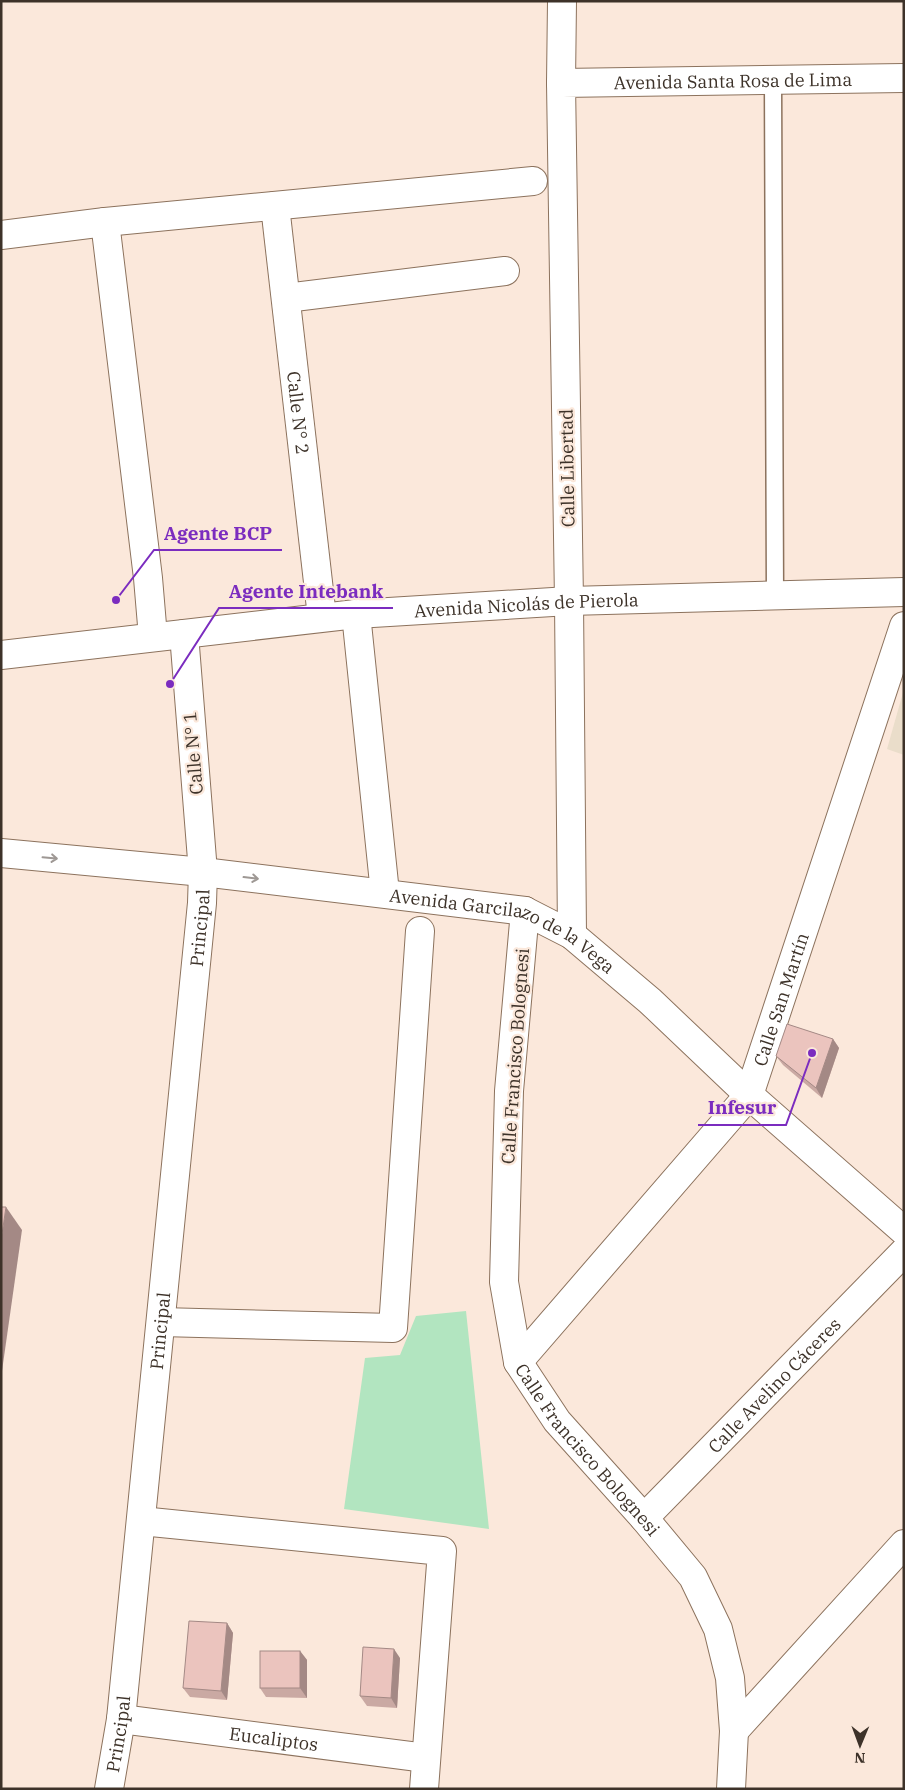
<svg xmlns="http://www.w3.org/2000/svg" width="905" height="1790" font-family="'IBM Plex Serif',serif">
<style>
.education{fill:#eaddca}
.green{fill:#b2e5c0}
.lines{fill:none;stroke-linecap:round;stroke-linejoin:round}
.lane-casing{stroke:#8c725d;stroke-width:19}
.street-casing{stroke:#8c725d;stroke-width:30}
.secondary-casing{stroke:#8c725d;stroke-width:30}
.lane{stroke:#fff;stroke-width:16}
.street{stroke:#fff;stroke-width:28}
.secondary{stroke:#fff;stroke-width:28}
.wall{fill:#caa9a3}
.shaded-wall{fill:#a48985}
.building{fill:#ebc4be;stroke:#a48985}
.oneway{stroke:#9e9894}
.labels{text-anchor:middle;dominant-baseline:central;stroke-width:4.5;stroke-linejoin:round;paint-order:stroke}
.street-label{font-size:18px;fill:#3d3229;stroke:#fbe8db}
.leader{fill:none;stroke:#7b2cbf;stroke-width:2}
.callout-dot{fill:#7b2cbf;stroke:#fbe8db;stroke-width:2}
.callout-label{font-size:19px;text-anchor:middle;font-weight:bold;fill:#7b2cbf;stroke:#fbe8db;stroke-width:4.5;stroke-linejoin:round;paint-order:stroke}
</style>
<rect width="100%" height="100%" fill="#fbe8db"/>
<path class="education" d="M904,689V755L887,749Z"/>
<path class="green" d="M466,1311L489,1529L344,1509L365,1358L400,1355L416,1316Z"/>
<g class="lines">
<g class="lane-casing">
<path id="lane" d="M773,80L775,595"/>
</g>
<g class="street-casing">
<g id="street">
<path d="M561,83L562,1"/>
<path id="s1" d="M275,206L322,617"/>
<path d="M105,222L148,578L153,637"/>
<path d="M1,235L105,222L533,181"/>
<path d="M286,298L505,271"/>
<path d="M356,614L385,893"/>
<path id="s2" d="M525,911L509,1091L504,1282L518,1362L557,1421L644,1518L693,1577L718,1629L730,1678L734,1731L731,1789"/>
<path d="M161,1322L393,1328L420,931"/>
<path id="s3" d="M518,1362L749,1095L904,626"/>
<path id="s4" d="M644,1518L904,1252"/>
<path d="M141,1521L442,1551L424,1789"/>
<path id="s5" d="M121,1719L426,1758"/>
<path d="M734,1731L904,1544"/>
<path id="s6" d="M109,1789L121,1719L202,903L203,872L184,634"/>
</g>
</g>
<g class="secondary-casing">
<g id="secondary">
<path id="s7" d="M1,655L356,614L569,601L904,592"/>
<path id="s8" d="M1,853L203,872L525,911L572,935L650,1001L749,1095L904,1231"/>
<path id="s9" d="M572,935L569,601L561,83L904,78"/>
</g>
</g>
<use href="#lane" class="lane"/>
<use href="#street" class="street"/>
<use href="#secondary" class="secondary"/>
</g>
<g class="wall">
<path d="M833,1039L839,1048L822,1098L783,1065L776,1056Z"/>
<path d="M227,1623L233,1633L227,1700L190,1697L183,1688Z"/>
<path d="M300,1651L307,1660V1698L266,1697L260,1688Z"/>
<path d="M400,1658L397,1708L367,1706L360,1696Z"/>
</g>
<g class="shaded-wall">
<path d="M833,1039L839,1048L822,1098L816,1088Z"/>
<path d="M6,1207L22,1230L1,1378V1241Z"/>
<path d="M227,1623L233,1633L227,1700L221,1691Z"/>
<path d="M394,1649L400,1658L397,1708L391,1698Z"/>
<path d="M300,1651L307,1660V1698L300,1688Z"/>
</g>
<g class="building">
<path d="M787,1024L833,1039L816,1088L776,1056Z"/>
<path d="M1,1207H6L1,1241Z"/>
<path d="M189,1621L227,1623L221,1691L183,1688Z"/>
<path d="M363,1647L394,1649L391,1698L360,1696Z"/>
<rect x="260" y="1651" width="40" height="37"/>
</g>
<defs><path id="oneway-shaft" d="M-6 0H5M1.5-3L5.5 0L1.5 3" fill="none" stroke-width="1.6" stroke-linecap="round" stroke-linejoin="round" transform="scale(1.25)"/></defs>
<g class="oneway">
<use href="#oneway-shaft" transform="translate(50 858) rotate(5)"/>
<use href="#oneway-shaft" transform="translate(251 878) rotate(7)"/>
</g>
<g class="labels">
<g class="street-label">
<text stroke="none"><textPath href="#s9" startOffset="1024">Avenida Santa Rosa de Lima</textPath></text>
<text stroke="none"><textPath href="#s1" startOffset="208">Calle N° 2</textPath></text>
<text transform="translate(567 468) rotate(-91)">Calle Libertad</text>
<text stroke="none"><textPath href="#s7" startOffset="528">Avenida Nicolás de Pierola</textPath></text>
<text transform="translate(193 753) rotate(-95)">Calle N° 1</text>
<text stroke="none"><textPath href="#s6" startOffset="866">Principal</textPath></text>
<text stroke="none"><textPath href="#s8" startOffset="512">Avenida Garcilazo de la Vega</textPath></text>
<text stroke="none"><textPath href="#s3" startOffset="454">Calle San Martín</textPath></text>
<text transform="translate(515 1056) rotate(-86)">Calle Francisco Bolognesi</text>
<text stroke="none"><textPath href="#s6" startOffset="461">Principal</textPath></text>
<text stroke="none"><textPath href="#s4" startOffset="186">Calle Avelino Cáceres</textPath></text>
<text stroke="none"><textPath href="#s2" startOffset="565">Calle Francisco Bolognesi</textPath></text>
<text stroke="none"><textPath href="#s6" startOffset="56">Principal</textPath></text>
<text stroke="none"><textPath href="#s5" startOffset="154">Eucaliptos</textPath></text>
</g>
</g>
<path class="leader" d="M116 600L154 550H282M170 684L219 608H393M812 1053L786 1125H698"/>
<g class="callout-dot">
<circle cx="116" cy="600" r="5"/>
<circle cx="170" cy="684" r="5"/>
<circle cx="812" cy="1053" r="5"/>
</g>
<g class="callout-label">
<text x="218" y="540">Agente BCP</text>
<text x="306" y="598">Agente Intebank</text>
<text x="742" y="1114">Infesur</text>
</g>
<rect width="905" height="1790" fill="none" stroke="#3d3229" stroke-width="5"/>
<g transform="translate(860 1745) rotate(181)" stroke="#fbe8db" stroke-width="4" paint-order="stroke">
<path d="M0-4L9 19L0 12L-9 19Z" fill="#3d3229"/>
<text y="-8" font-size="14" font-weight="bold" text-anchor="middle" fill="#3d3229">N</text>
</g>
</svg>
